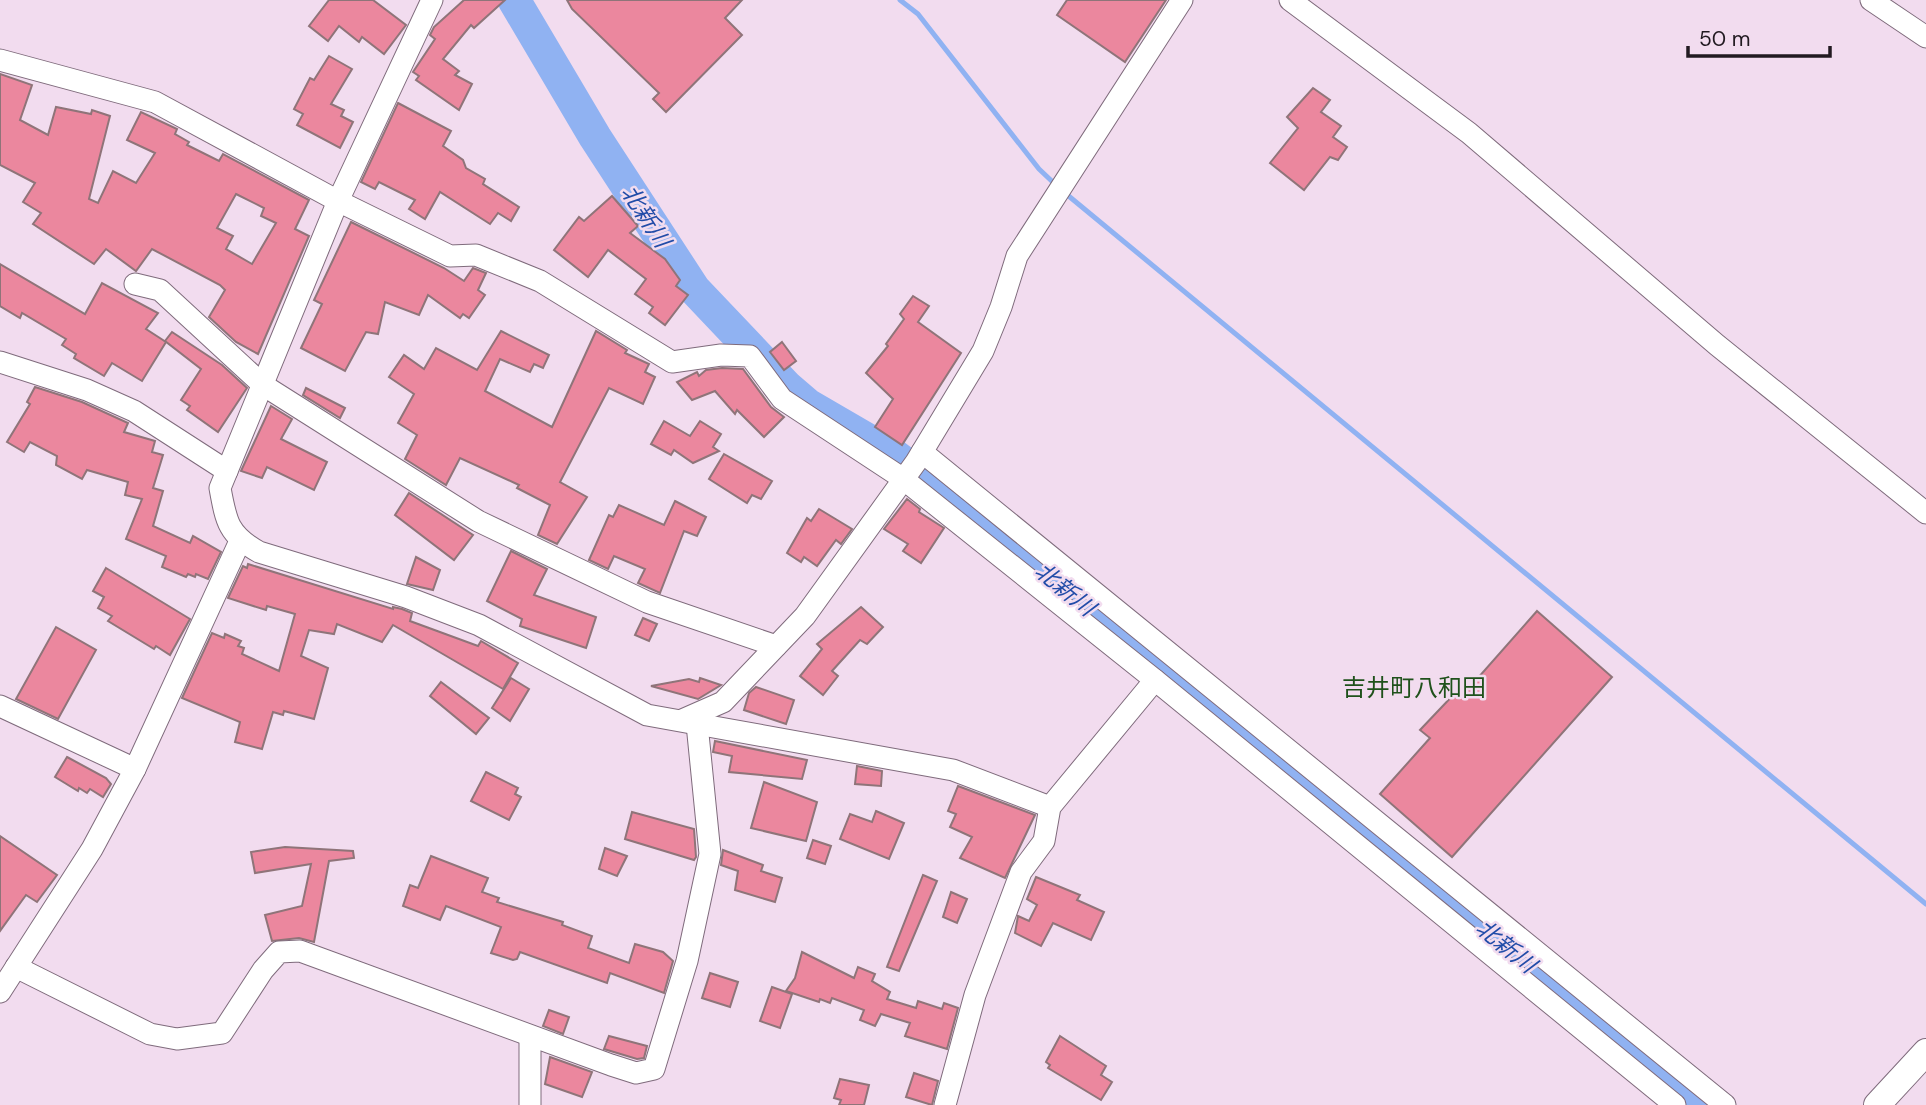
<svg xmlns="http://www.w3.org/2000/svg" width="1926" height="1105" font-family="'DM Sans','Noto Sans JP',sans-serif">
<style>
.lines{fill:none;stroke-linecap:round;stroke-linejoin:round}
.stream{stroke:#90b2f2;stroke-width:5}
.river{stroke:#90b2f2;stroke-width:33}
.building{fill:#eb879e;stroke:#8f7479;stroke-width:2;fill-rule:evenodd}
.minor-casing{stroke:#7f6b7c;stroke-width:23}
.major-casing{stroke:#7f6b7c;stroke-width:28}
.minor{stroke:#fff;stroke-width:21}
.major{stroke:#fff;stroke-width:26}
.labels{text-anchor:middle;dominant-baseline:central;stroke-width:5;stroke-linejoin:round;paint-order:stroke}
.water-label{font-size:23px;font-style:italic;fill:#214ca8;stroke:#f2dcef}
.quarter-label{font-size:24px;fill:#1f511b;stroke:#f2dcef}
</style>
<rect width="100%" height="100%" fill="#f2dcef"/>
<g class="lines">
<g class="stream">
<path d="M900,0L918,14L1039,169L1058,187"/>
<path d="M1065,193L1926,904"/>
</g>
<path class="river" d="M514,0L595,137L694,289L787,387L808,405L894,455L987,526L1703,1105"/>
</g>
<g class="building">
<path d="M329,0H373L406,25L384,54L362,37L359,42L339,26L328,41L309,26Z"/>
<path d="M464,0H505L474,28L471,25L443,59L459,71L455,75L472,84L459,110L416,80L419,76L413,72L435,39L430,35L434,27Z"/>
<path d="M567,0H742L725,18L742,35L666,112L653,99L659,93L572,9Z"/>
<path d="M1067,0H1166L1125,62L1057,15Z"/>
<path d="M329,56L352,69L331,104L344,110L341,116L353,122L340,148L297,125L303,114L294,109L310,78L314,80Z"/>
<path d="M0,74L32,85L20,120L48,135L56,107L91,114L92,110L110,116L89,199L98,203L113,171L136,183L155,153L127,140L141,112L177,129L175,134L189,142L187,145L219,161L223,154L309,200L295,229L309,236L258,354L236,342L209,317L225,290L220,285L152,249L136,271L106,249L94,264L33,224L41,213L23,202L35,183L0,165ZM236,194L264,208L261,216L276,223L252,264L226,249L233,236L217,228Z"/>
<path d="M1313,88L1330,100L1321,112L1341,126L1333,137L1347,147L1338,160L1330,157L1304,190L1270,163L1298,128L1287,117Z"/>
<path d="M398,103L451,131L443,146L463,160L466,168L485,179L483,184L519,207L511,221L498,213L490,224L440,192L425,219L409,209L415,200L379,182L375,189L361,182Z"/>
<path d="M612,196L638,226L630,233L665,259L680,280L676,286L688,295L665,325L649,313L653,307L635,294L646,279L608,250L588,277L554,250L579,217L584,221Z"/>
<path d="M351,222L444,268L464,281L473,268L486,273L478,290L485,295L469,318L463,314L460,318L428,295L419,315L385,302L378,334L366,332L345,371L301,348L322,304L314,300Z"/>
<path d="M0,264L85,314L102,283L158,313L146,329L166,342L142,381L112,363L104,376L74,358L76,354L62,345L66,339L22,313L20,318L0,306Z"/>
<path d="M913,296L929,306L918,322L961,353L902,445L875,427L893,399L866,373L888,346L886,344L904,319L900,314Z"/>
<path d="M501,331L549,355L543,368L534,364L530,372L500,359L485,391L552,427L596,331L627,350L625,353L649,364L645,372L655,377L643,404L609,388L560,482L587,497L557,544L538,535L550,505L517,488L519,485L460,458L446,485L405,459L417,435L398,423L414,394L389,377L404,355L424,369L436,348L477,370Z"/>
<path d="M172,332L222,365L247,388L218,432L187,410L190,406L181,400L201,369L165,341Z"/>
<path d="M782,342L796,361L784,370L770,352Z"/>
<path d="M722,368L743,369L771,407L784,417L764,437L737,410L735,414L715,391L692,400L677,382L697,372L699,376L706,370Z"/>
<path d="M35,387L82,402L128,423L124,432L155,441L152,452L163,455L153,488L163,491L153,526L190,543L193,536L221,552L208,579L196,574L195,577L188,574L186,577L162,567L166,556L126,539L142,499L125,495L128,482L87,470L82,479L56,465L57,456L30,442L24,452L7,442L30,404L27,402Z"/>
<path d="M306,388L345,408L340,418L303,395Z"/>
<path d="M271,406L292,419L281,439L327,462L314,490L267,467L262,478L241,471Z"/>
<path d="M664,421L690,436L700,421L721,434L713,447L719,451L693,463L674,450L671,455L651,444Z"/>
<path d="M724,454L772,481L761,499L752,495L747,503L709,479Z"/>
<path d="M409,493L473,535L454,560L395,515Z"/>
<path d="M907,499L920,509L919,512L944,528L921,563L903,551L908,544L884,529Z"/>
<path d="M675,501L706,517L697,536L684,531L660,593L638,583L645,569L614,556L608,569L589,560L609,515L613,517L619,505L664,525Z"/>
<path d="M819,509L852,529L841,544L836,540L817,566L804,557L801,562L787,553L807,518L811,521Z"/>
<path d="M511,551L547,569L534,595L596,617L586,648L520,626L522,619L487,601Z"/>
<path d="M416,557L440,570L433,590L407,584Z"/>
<path d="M248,564L393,609V607L402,609L412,613L410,621L478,646L481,641L518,663L503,689L393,625L382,642L337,624L334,634L309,630L301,656L328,668L314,719L284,711L283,715L273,712L262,749L235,742L240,722L182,698L212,633L224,638L225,634L241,641L238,646L244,648L242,654L279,671L295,614L267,606L266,610L228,598L243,566L247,568Z"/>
<path d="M106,568L190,619L170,655L156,646L154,649L108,621L112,616L98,608L104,597L93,591Z"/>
<path d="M861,607L883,627L867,644L860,640L832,671L838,676L823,695L800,676L822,649L817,644Z"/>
<path d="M1537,611L1612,677L1452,857L1380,794L1430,738L1420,730L1457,691L1462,696Z"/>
<path d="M643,618L657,624L649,641L635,635Z"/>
<path d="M56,627L96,650L58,719L16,699Z"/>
<path d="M511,678L529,689L510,721L492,708Z"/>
<path d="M700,678L721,685L698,699L651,686L689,679L699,682Z"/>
<path d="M441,682L489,718L476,734L430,696Z"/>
<path d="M756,687L794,700L786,724L744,710L749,693Z"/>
<path d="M715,741L807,760L802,779L729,772L732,756L713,752Z"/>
<path d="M67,757L106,778L111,784L103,797L90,789L87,793L79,788L78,791L55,777Z"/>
<path d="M857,766L882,771L881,786L855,784Z"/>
<path d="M486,772L518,788L515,794L521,797L509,820L471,801Z"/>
<path d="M764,782L817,802L806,841L751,828Z"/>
<path d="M958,786L1035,815L1005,878L960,858L972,837L950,827L956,814L948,811Z"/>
<path d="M876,811L904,823L889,859L840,839L850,814L872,822Z"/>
<path d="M632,812L694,829L696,857L694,860L625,839Z"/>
<path d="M0,836L57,875L37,902L26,895L0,931Z"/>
<path d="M813,840L831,846L825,864L807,858Z"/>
<path d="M285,847L353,851L354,858L329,861L314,942L299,938L272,941L265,915L302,906L311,864L255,873L251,852Z"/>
<path d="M605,848L627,856L617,876L599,869Z"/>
<path d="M723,850L763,865L761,871L782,878L775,902L735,890L738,871L721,865Z"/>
<path d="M431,856L488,878L482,892L499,898L497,902L563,922L562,925L592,936L588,948L629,963L635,944L663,952L673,961L664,993L610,973L607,983L520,952L517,959L513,960L491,953L501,927L446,906L440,920L403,906L410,885L418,888Z"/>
<path d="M923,875L937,881L899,971L887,967Z"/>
<path d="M1036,877L1080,895L1077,900L1104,912L1091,940L1053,923L1041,946L1015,933L1018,916L1029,921L1037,905L1027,899Z"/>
<path d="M951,892L967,899L957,923L943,917Z"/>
<path d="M802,952L854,978L858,967L875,974L872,981L890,992L887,999L916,1008L918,1001L942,1009L944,1003L958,1008L947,1049L905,1036L910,1023L881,1014L875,1026L860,1020L864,1010L832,998L830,1003L820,999L819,1002L786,991L795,978Z"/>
<path d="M710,973L738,982L730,1007L702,998Z"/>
<path d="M772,987L792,994L780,1028L760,1021Z"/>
<path d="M549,1010L569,1017L563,1034L543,1026Z"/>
<path d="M609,1036L647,1046L644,1058L637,1059L604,1049Z"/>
<path d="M1060,1036L1106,1066L1101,1075L1112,1082L1101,1100L1048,1068L1050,1065L1046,1062Z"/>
<path d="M550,1057L592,1072L582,1097L545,1084Z"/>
<path d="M914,1073L938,1081L932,1105L906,1097Z"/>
<path d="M840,1079L869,1085L864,1105H839L841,1100L834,1098Z"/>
</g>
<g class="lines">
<g class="minor-casing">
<g id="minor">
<path d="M432,0L338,201L220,488C226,521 228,535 259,552L406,597L479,625L647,715L953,770L1050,807"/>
<path d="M1290,0L1469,133L1717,345L1926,513"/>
<path d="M1871,0L1926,37"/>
<path d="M0,60L155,102L338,201L450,256L476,255L540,281L672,362L721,355L750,356L782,399L902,478L1155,680L1675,1105"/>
<path d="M135,284L160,290L263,385L478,521L647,602L776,646"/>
<path d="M0,362L87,390L134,411L227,471"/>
<path d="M922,452L1725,1105"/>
<path d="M0,706L135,769"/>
<path d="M682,720L723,702L805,616L916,462L983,351L1001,307L1017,256L1182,0"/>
<path d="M16,967L150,1034L177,1039L222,1033L263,970L279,952L300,951L611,1065L636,1073L654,1069L687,961L710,854L697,724"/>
<path d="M0,992L92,849L135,769L240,541"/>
<path d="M530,1036V1105"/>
<path d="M945,1105L975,995L1021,872L1044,841L1050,807L1155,680"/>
</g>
</g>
<g class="major-casing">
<path id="major" d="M1877,1105L1926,1052"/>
</g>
<use href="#minor" class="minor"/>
<use href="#major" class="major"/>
</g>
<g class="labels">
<g class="water-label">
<text transform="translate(646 216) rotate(57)">北新川</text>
<text transform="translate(1065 589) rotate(39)">北新川</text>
<text transform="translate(1506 946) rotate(39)">北新川</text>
</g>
<g class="quarter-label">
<text x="1414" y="687">吉井町八和田</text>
</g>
</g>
<path d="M1688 46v10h142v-10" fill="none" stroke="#221a21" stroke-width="3.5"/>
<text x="1699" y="46" font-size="21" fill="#221a21" stroke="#f2dcef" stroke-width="5" paint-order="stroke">50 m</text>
</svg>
